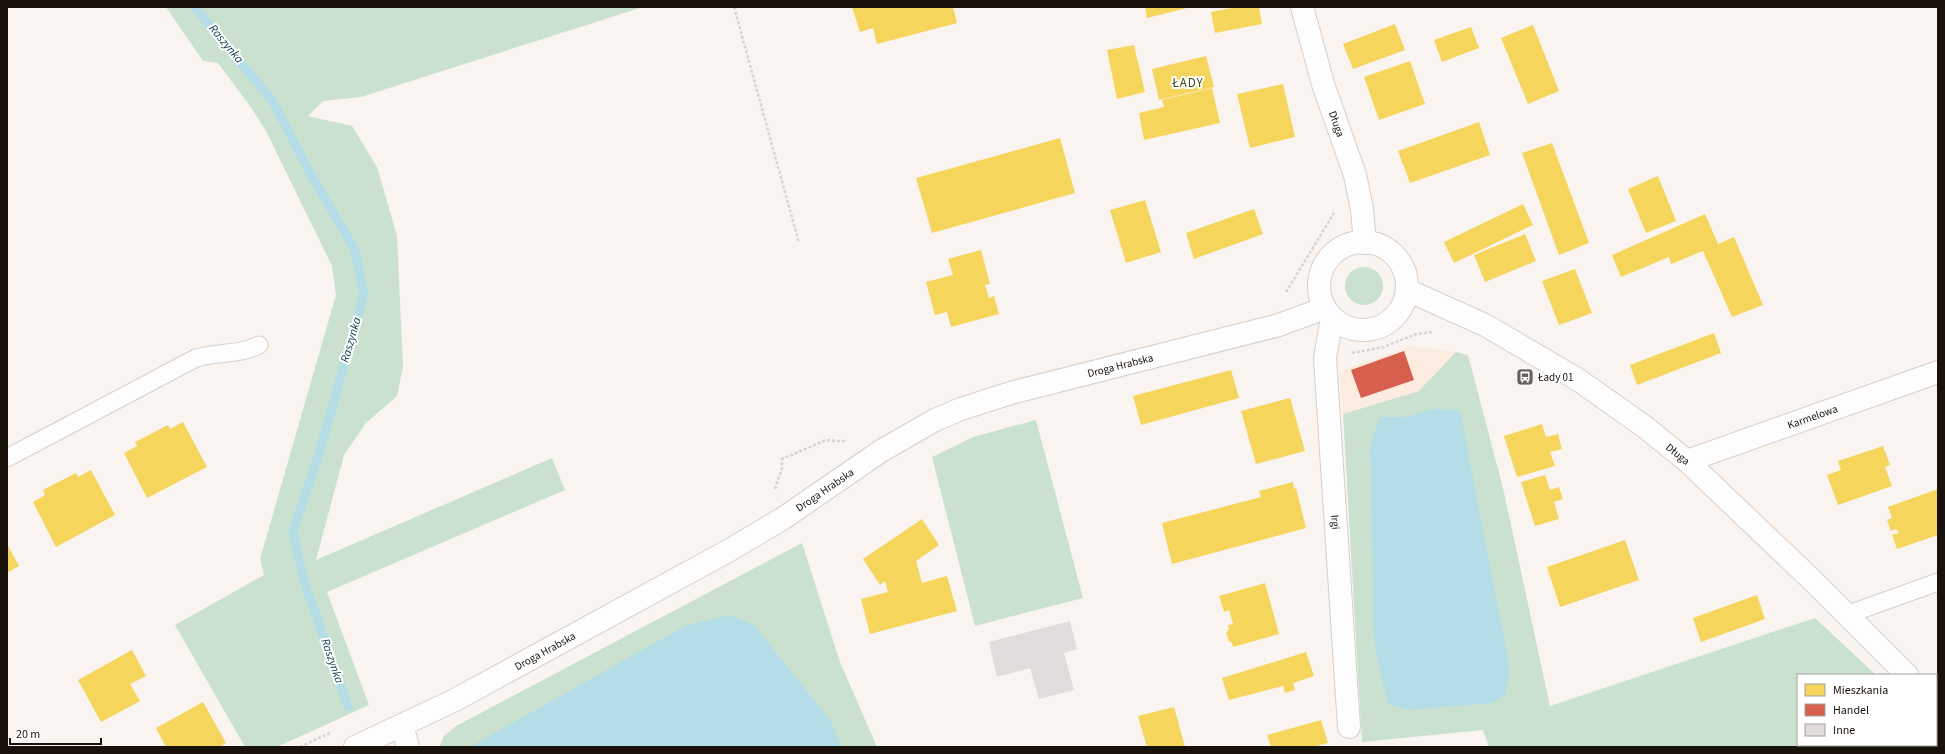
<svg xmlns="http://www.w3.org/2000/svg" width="1945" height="754" font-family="'Source Sans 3',sans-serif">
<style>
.built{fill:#fbecdf}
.green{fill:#c9e1ce}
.water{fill:#b5dde8}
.homes{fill:#f6d55c}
.shops{fill:#d6604d}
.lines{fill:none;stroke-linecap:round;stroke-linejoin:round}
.stream{stroke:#b5dde8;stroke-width:9}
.building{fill:#e2dbdb}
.lane-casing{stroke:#d6cfca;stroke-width:19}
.street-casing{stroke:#d6cfca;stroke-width:24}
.secondary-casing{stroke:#d6cfca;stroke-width:24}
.path{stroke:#d5d4d2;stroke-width:2.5;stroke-dasharray:3 2;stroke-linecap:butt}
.lane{stroke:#fefdfd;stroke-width:17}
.street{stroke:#fefdfd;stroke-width:22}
.secondary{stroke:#fefdfd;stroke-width:22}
.labels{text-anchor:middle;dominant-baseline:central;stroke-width:4;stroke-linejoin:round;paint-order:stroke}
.street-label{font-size:11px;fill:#19120b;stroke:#fff}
.poi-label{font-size:11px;fill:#19120b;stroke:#fff;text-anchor:start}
.water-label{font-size:12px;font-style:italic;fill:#083e4b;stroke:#fff}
.quarter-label{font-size:13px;letter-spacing:1px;fill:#434e15;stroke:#fff}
</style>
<rect width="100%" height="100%" fill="#f9f4f0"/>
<path class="built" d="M1409,346L1456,352L1419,391L1343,414L1339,372Z"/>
<g class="green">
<path d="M166,7H643L361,97L323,101L308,116L352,126L377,167L397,236L403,367L397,396L366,423L344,455L316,560L552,458L565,490L327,592L369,705L277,747H245L175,625L264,575L260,559L336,295L332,266L266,131L252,109L218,63L203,61Z"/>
<circle cx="1364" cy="286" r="19"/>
<path d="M1456,352L1468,355L1503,488L1550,706L1815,618L1876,675H1798V745H1847L1842,747H1489L1483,730L1362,742L1343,414L1419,391Z"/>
<path d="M1036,420L1083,598L975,626L932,457L973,437Z"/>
<path d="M802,543L840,662L877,747H439L444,736L456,726Z"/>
</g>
<g class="water">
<path d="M1433,409L1460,410L1510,671L1505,695L1493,703L1407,710L1387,703L1374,639L1370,446L1380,417H1405Z"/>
<path d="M730,615L754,625L831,721L842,747H470L685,626Z"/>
</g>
<g class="homes">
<path d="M852,7H953L957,23L877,44L873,28L860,32Z"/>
<path d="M1145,7H1187V8L1147,18Z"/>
<path d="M1237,7H1259L1262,24L1215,33L1211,12Z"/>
<path d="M1395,24L1405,50L1353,69L1343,44Z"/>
<path d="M1533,25L1559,91L1528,104L1501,38Z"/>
<path d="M1471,27L1479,48L1442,62L1434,40Z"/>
<path d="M1134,45L1145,92L1117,99L1107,50Z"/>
<path d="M1206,56L1214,87L1159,100L1152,69Z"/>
<path d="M1410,61L1425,104L1379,120L1364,77Z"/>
<path d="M1283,84L1295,137L1250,148L1237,94Z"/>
<path d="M1212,88L1220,123L1144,140L1139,113L1164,107L1162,100Z"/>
<path d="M1479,122L1490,155L1410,183L1398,151Z"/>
<path d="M1060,138L1075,193L932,233L916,178Z"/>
<path d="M1552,143L1589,243L1559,255L1522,153Z"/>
<path d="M1658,176L1676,221L1646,233L1628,189Z"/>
<path d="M1145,200L1161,252L1126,263L1110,210Z"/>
<path d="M1523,204L1533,225L1454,263L1444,242Z"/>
<path d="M1254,209L1263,234L1194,259L1186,233Z"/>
<path d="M1705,214L1718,244L1734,237L1763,305L1732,317L1703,251L1671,264L1669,257L1621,277L1612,255Z"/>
<path d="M1525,234L1536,261L1485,282L1474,255Z"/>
<path d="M981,250L990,284L985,285L989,298L994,296L999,314L951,327L947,312L935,315L926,282L953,275L948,259Z"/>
<path d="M1575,269L1592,313L1559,325L1542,281Z"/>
<path d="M1714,333L1721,353L1637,385L1630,365Z"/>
<path d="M1231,370L1239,398L1141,425L1133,396Z"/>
<path d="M1290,398L1305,451L1256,464L1241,411Z"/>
<path d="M183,422L207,467L147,498L124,453L137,446L135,442L168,425L170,429Z"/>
<path d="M1542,424L1546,437L1558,434L1562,449L1550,452L1555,466L1517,477L1504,436Z"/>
<path d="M1883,446L1890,465L1885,467L1892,486L1838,505L1827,475L1841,470L1838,461Z"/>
<path d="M91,470L115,515L56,547L33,502L45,495L43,490L76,473L78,477Z"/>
<path d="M1545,475L1550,490L1559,487L1563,499L1554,502L1559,519L1535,526L1521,482Z"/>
<path d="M1293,482L1294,489L1296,488L1306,528L1172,564L1162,523L1261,497L1259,491Z"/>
<path d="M1938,489V535L1897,549L1892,535L1899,533L1896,529L1891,531L1887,520L1892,518L1888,507Z"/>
<path d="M922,519L939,545L916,561L922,583L947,576L957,611L870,634L861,599L888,592L885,581L880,585L863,559Z"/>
<path d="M1625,540L1639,580L1560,607L1547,567Z"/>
<path d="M7,544L19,566L7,573Z"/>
<path d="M1265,583L1279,634L1233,647L1232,643L1229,641L1226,633L1229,629L1228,625L1233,624L1229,610L1224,612L1219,596Z"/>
<path d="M1757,595L1765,619L1701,642L1693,618Z"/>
<path d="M132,650L146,676L130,684L140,701L101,722L78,680Z"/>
<path d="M1306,652L1314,676L1293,683L1295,690L1285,693L1283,686L1229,700L1222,678Z"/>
<path d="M203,702L226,743L219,747H166L156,728Z"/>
<path d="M1174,707L1185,747H1147L1138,716Z"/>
<path d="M1321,720L1328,743L1312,747H1271L1267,735Z"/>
</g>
<path class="shops" d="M1404,351L1414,380L1361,398L1351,370Z"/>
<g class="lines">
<path class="stream" d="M195,7L222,41L272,100L310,173L355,250L364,294L319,454L293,531L303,578L348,707"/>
</g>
<path class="building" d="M1070,621L1077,649L1064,653L1074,690L1039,699L1030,668L997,677L989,642Z"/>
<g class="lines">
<g class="lane-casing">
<g id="lane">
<path d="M7,458L196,358C220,351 236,356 259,345"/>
<path d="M1846,615L1938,582"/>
</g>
</g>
<g class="street-casing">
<g id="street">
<path id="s1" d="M1332,317L1325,358L1349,727"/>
<path id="s2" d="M1687,461L1938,372"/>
<path d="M402,725L408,747"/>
</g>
</g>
<g class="secondary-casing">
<g id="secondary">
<path id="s3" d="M1302,7L1323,84L1355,175L1362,209L1365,243"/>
<circle cx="1363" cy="286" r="44"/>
<path id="s4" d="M1407,290L1485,325L1577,379L1645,427L1687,461L1814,582L1907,675"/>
<path d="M1936,703L1938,705"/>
<path id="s5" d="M355,747L453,701L728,551L782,519L881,451L935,420L961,409L1014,392L1279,325L1325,308"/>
</g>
</g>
<g class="path">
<path d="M734,7L799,243"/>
<path d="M1286,292L1334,213"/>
<path d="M1352,353L1384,347L1416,334L1432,332"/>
<path d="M775,489L782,468V459L826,440L838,441H847"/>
<path d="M300,747L332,732"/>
</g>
<use href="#lane" class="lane"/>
<use href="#street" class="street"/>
<use href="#secondary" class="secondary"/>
</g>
<defs>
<g id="bus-square" transform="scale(0.9)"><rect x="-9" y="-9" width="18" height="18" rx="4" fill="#67615b" stroke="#fff"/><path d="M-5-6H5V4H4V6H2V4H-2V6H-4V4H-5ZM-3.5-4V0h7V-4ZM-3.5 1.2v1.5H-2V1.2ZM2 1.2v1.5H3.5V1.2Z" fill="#fff"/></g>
</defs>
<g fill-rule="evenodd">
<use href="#bus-square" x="1525" y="377"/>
</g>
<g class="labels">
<g class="street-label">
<text stroke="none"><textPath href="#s3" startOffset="122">Długa</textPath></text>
<text stroke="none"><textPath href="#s5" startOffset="860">Droga Hrabska</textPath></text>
<text stroke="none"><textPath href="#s2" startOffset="133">Karmelowa</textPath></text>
<text stroke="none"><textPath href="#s4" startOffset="318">Długa</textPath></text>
<text stroke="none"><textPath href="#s5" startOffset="536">Droga Hrabska</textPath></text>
<text stroke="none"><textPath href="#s1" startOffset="206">Irgi</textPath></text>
<text stroke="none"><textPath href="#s5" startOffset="213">Droga Hrabska</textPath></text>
</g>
<g class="poi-label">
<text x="1538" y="377">Łady 01</text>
</g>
<g class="water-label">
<text transform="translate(226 44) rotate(50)">Raszynka</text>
<text transform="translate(351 340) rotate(-74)">Raszynka</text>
<text transform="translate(332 661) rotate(71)">Raszynka</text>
</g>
<g class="quarter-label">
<text x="1188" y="83">ŁADY</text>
</g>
</g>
<rect width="1945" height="754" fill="none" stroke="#19120b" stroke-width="16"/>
<rect x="1797" y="674" width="140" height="72" fill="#ffffff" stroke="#a3a09d"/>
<rect x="1805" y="684" width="20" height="12" fill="#f6d55c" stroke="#a3a09d"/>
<text x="1833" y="694" font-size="12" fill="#19120b">Mieszkania</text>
<rect x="1805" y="704" width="20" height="12" fill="#d6604d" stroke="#a3a09d"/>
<text x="1833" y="714" font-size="12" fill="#19120b">Handel</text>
<rect x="1805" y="724" width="20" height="12" fill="#e2dbdb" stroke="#a3a09d"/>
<text x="1833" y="734" font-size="12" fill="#19120b">Inne</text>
<path d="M10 738v6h91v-6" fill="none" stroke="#19120b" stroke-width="2"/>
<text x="16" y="738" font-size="12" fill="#19120b" stroke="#ffffff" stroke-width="3" paint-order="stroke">20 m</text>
</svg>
